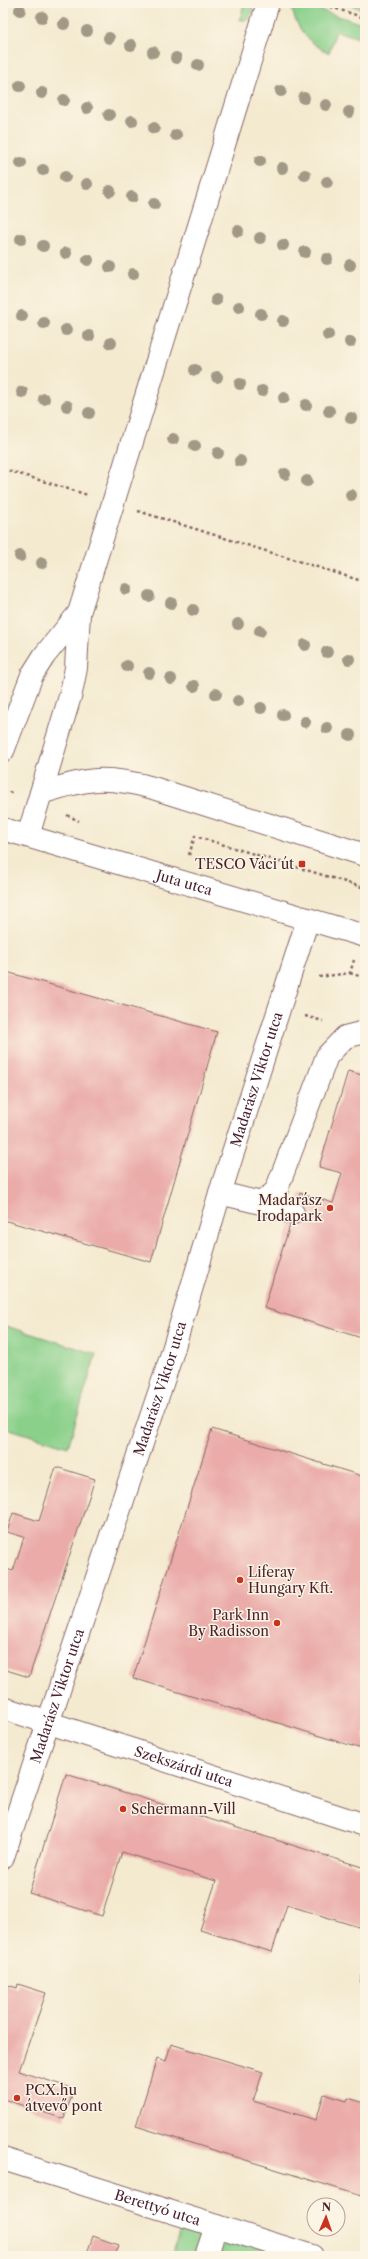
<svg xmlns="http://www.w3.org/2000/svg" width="368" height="2259" font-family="'Libre Caslon Text',serif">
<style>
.green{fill:#8ad08b;stroke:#6a785b}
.building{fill:#eaaba9}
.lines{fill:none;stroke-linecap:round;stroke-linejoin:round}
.minor-casing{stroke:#866665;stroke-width:24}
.path{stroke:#866665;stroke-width:2.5;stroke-dasharray:3 3;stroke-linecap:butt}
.minor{stroke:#fff;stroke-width:22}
.tree{fill:#a19885}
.poi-dot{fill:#c8321e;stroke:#fcf5e5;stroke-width:1.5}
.labels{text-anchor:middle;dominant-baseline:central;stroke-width:3;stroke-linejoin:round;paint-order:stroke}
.poi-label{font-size:14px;fill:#4a1f2b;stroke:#fcf5e5;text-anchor:end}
.street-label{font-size:14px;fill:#4a1f2b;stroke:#fcf5e5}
</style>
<rect width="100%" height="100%" fill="#fcf5e5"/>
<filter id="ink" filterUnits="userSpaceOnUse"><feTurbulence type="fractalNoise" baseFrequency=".025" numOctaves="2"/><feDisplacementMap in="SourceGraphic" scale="8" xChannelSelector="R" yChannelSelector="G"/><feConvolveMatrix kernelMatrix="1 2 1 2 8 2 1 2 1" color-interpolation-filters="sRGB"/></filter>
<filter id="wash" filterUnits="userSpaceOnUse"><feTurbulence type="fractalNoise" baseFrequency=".012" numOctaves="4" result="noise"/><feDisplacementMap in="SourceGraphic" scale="16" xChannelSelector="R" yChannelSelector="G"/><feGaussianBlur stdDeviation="0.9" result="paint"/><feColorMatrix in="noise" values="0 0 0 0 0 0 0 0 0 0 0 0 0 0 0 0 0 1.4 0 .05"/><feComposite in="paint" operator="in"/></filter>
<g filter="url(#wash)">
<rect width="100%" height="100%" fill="#f4ead0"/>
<g class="green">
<path d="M244,3H253V12L247,20H240Z"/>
<path d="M290,3H299L365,25V40L336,31L329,53C306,42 296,27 290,3Z"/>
<path d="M343,3H365V10Z"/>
<path d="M3,1325L96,1354L68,1447L3,1427Z"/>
<path d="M186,2217L299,2256H171Z"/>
</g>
<g id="blocks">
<g class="building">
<path d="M3,971L217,1032L151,1262L3,1220Z"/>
<path d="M348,1071L365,1076V1339L264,1308L300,1193L333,1203L342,1173L319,1167Z"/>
<path d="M212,1429L365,1477V1750L133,1678Z"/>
<path d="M56,1467L95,1479L29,1677L3,1669V1568L13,1571L24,1537L7,1532L13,1513L39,1521Z"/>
<path d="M66,1774L365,1868V1929L287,1905L272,1952L200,1930L216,1881L122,1852L102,1916L29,1893Z"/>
<path d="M365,1967V1984L360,1982Z"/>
<path d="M5,1984L17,1988L18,1984L46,1993L19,2071L74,2089L64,2119L3,2099V1991Z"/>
<path d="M171,2044L263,2072L253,2101L316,2120L324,2094L347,2101L348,2098L365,2103V2197L136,2126L157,2058L166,2061Z"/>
<path d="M93,2236L118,2245L114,2256H86Z"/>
</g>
</g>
</g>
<g filter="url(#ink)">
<use href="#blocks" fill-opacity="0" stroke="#866665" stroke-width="1"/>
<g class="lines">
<g class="minor-casing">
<g id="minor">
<path d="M3,751L32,675L44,656L79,613"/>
<path d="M41,793C87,778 106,775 153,788L365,855"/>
<path id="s1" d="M3,829L365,936"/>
<path d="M28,836L71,693L76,668L79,613L268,3"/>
<path d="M220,1193L261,1203L276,1191L327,1056L345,1037L365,1032"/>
<path d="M261,1203L293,1213"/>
<path id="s2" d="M3,1708L365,1825"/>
<path id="s3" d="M3,1857L170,1360L220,1193L308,919"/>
<path id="s4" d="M3,2159L312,2256"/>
<path d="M206,2256L216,2226"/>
</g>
</g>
<g class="path">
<path d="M319,3L365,18"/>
<path d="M3,469L88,495"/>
<path d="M138,511L365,582"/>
<path d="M3,790L12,793"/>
<path d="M67,815L79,821"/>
<path d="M189,855L195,836L365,888"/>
<path d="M350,973L365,978"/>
<path d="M319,977L350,973L354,960"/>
<path d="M305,1016L323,1021"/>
</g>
<use href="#minor" class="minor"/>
</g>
<g class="tree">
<circle cx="20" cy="10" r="6"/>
<circle cx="42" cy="17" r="6"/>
<circle cx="64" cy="24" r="6"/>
<circle cx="87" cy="31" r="6"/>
<circle cx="109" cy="38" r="6"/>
<circle cx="131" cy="45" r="6"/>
<circle cx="153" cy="52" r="6"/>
<circle cx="176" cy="58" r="6"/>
<circle cx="198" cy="65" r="6"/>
<circle cx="20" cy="86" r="6"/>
<circle cx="281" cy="91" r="6"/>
<circle cx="42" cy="93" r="6"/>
<circle cx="304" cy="98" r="6"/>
<circle cx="64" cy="100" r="6"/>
<circle cx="326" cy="105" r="6"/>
<circle cx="87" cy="108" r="6"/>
<circle cx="349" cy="112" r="6"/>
<circle cx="109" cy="115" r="6"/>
<circle cx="132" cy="121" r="6"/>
<circle cx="154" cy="128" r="6"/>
<circle cx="176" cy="135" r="6"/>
<circle cx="260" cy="161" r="6"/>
<circle cx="21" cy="163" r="6"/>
<circle cx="282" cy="168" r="6"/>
<circle cx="43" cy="170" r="6"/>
<circle cx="305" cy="175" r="6"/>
<circle cx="65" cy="177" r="6"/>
<circle cx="327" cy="182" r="6"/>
<circle cx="87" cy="184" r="6"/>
<circle cx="110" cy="191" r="6"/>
<circle cx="132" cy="197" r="6"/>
<circle cx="154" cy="204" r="6"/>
<circle cx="238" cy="231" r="6"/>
<circle cx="260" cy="238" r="6"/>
<circle cx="21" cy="239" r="6"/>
<circle cx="283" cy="245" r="6"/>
<circle cx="43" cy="246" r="6"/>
<circle cx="305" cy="252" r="6"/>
<circle cx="66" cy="253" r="6"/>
<circle cx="327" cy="259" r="6"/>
<circle cx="88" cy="260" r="6"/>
<circle cx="350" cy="265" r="6"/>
<circle cx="110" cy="267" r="6"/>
<circle cx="133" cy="274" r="6"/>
<circle cx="216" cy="300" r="6"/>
<circle cx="239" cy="307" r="6"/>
<circle cx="261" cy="314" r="6"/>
<circle cx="22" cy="316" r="6"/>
<circle cx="283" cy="321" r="6"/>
<circle cx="44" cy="323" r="6"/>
<circle cx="66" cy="330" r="6"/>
<circle cx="328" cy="335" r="6"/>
<circle cx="89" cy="336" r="6"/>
<circle cx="350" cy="342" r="6"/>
<circle cx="111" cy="343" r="6"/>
<circle cx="195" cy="370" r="6"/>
<circle cx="217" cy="377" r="6"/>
<circle cx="240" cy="384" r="6"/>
<circle cx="262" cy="391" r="6"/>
<circle cx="22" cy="392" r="6"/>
<circle cx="284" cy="398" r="6"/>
<circle cx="44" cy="399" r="6"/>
<circle cx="306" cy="405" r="6"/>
<circle cx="67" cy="406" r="6"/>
<circle cx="329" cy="411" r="6"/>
<circle cx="89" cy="413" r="6"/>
<circle cx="351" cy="418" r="6"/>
<circle cx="173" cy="439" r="6"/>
<circle cx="195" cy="446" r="6"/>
<circle cx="218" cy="453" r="6"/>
<circle cx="240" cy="461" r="6"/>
<circle cx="285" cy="474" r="6"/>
<circle cx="307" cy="481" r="6"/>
<circle cx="351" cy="495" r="6"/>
<circle cx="20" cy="556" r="6"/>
<circle cx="42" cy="563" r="6"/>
<circle cx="126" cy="589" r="6"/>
<circle cx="149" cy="596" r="6"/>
<circle cx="171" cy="603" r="6"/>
<circle cx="193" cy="610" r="6"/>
<circle cx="238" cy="624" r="6"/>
<circle cx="260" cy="631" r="6"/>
<circle cx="305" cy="645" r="6"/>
<circle cx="327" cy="652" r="6"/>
<circle cx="349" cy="659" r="6"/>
<circle cx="127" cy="666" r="6"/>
<circle cx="149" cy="673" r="6"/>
<circle cx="171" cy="679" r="6"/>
<circle cx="194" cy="686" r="6"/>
<circle cx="216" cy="694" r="6"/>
<circle cx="238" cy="701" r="6"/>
<circle cx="261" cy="708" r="6"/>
<circle cx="283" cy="715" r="6"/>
<circle cx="305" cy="722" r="6"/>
<circle cx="327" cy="728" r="6"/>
<circle cx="350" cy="735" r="6"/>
</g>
</g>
<g class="poi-dot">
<rect x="298" y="860" width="8" height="8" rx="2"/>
<circle cx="330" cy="1208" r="4"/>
<circle cx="240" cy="1580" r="4"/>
<circle cx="277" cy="1623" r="4"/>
<circle cx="123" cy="1809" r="4"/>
<circle cx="17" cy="2098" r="4"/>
</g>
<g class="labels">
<g class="poi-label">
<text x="294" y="864">TESCO Váci út</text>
<text x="322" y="1200">Madarász<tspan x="322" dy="16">Irodapark</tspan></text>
<text x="248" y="1572" text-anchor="start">Liferay<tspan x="248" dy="16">Hungary Kft.</tspan></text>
<text x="269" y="1615">Park Inn<tspan x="269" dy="16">By Radisson</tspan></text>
<text x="131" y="1809" text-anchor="start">Schermann-Vill</text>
<text x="25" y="2090" text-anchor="start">PCX.hu<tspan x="25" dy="16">átvevő pont</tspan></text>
</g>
<g class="street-label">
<text stroke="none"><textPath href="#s1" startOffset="189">Juta utca</textPath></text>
<text stroke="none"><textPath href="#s3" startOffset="818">Madarász Viktor utca</textPath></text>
<text stroke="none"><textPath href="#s3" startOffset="494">Madarász Viktor utca</textPath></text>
<text stroke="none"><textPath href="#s3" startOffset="170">Madarász Viktor utca</textPath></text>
<text stroke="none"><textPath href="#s2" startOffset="190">Szekszárdi utca</textPath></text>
<text stroke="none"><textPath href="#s4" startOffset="162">Berettyó utca</textPath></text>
</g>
</g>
<rect width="368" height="2259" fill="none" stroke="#fcf5e5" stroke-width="16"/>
<g transform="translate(326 2217) rotate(2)"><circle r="19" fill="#fcf5e5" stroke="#b59f9b"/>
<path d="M0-3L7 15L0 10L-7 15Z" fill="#c8321e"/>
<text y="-6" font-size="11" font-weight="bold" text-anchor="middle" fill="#4a1f2b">N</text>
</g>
</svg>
